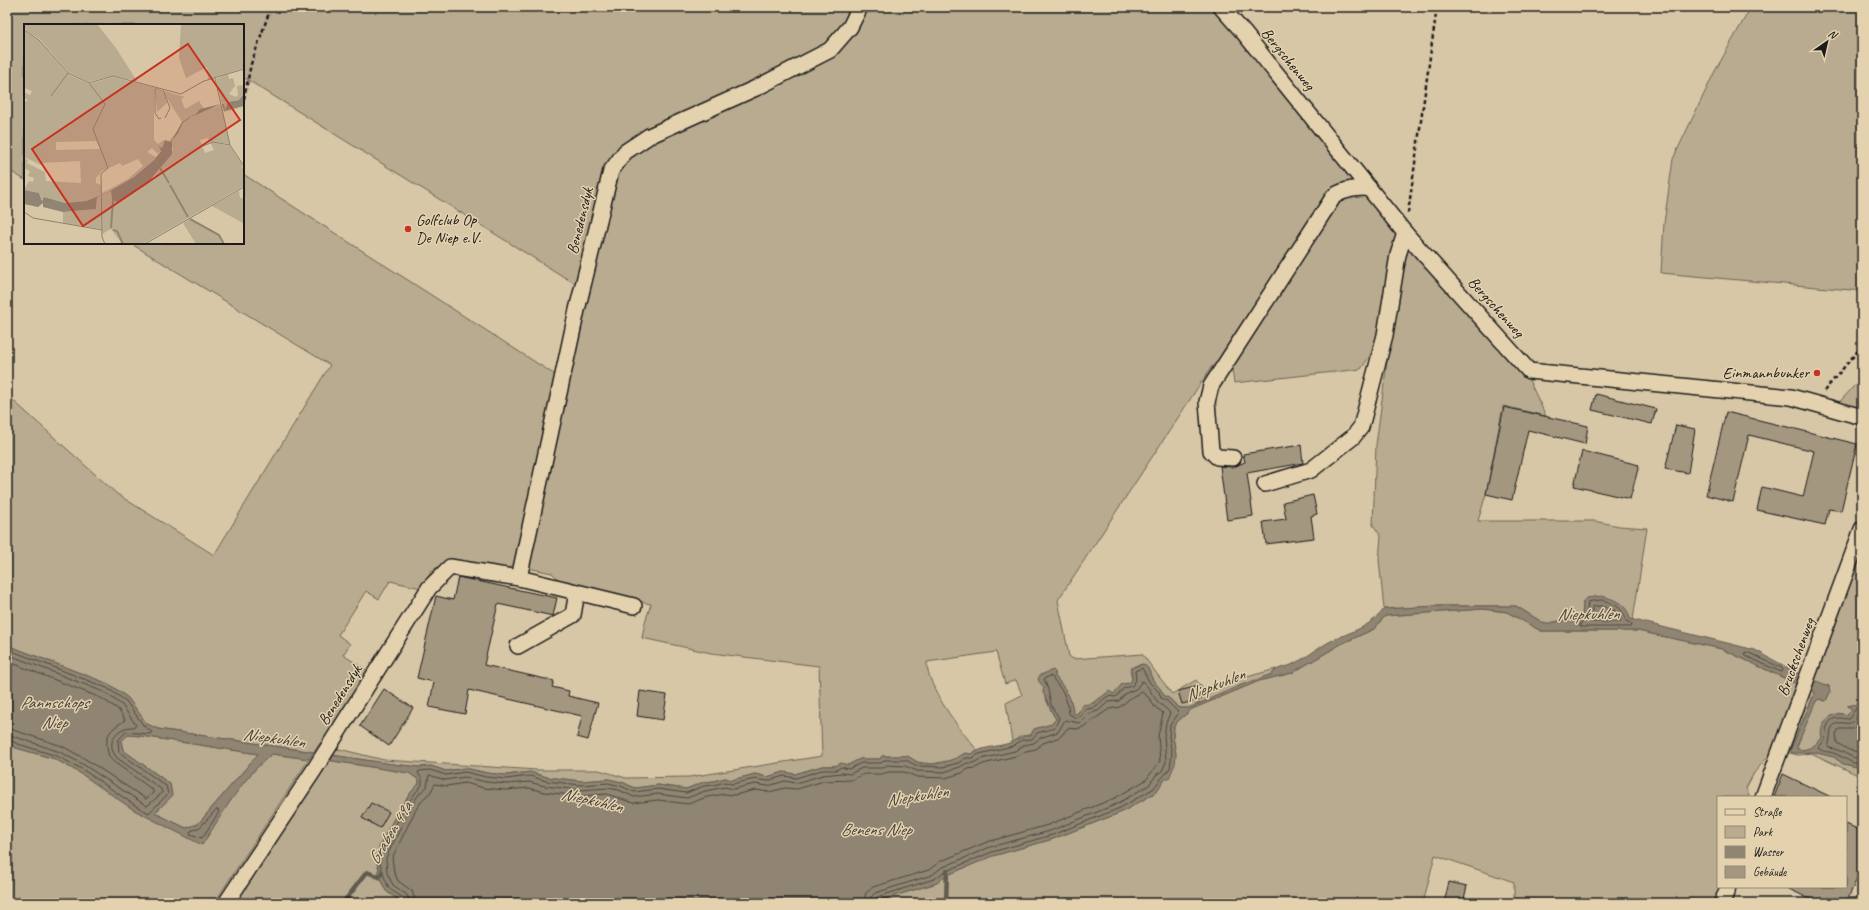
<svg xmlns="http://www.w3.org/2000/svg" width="1869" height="910" font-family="Caveat,sans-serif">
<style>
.green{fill:#b9ab8f;stroke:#6a6456}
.water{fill:#908572;stroke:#625b50;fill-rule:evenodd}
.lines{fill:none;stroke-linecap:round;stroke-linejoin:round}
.shore{stroke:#4a463e;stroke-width:1}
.stream{stroke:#625b50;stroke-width:4.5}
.building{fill:#a39780;stroke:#1c1c1c}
.minor-casing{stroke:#1c1c1c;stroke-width:18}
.path{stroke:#1c1c1c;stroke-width:2.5;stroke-dasharray:4 3;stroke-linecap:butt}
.minor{stroke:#e4d2af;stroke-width:15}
.poi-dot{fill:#c8321e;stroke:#e4d2af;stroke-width:1.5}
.labels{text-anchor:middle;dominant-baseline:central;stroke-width:3;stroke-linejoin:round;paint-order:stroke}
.street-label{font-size:16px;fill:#1c1c1c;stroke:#e4d2af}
.poi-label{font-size:16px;fill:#1c1c1c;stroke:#e4d2af;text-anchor:start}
.water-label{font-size:17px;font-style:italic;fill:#45413a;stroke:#e4d2af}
.inset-river{fill:none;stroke:#908572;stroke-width:2}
.inset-road{fill:none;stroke:#8d836f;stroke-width:1}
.view{fill:#c8321e;fill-opacity:0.15;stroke:#c8321e;stroke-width:2}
.inset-edge{fill:none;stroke:#1c1c1c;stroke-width:2}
</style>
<rect width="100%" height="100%" fill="#d8c7a6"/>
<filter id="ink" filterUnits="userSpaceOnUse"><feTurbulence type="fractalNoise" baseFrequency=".025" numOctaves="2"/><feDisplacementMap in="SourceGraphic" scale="8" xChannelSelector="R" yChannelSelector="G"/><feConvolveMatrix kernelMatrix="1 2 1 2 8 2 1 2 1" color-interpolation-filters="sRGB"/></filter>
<g filter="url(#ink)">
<g class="green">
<path d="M7,7H1214L1358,184L1342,186L1216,367L1212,366L1058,600L1069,656L1073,659L1142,654L1172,694L1196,680L1203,689L1276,669L1272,674L1239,686L1189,708C1173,710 1177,700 1164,696C1162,689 1157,686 1153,680C1149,674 1150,667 1143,664L1134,666L1130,671L1132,679L1130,683L1122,684L1114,694C1096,696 1091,706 1076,714L1073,713C1072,697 1065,689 1055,676V672L1044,688L1043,692C1048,702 1049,709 1056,719L1052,724L1034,729L1031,735L1021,736L1012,742L1006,703L1022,695L1016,680L1005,684L996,652L927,662C927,688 960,730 977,750L971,754L965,753L957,759L932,764L918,762L907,756H882L880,759H860L848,765L822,766L795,774L784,772L767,777L755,774L732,780L725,778L714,781L704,782L686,789L658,785L635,788L622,782L608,779L581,781L547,777L530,772L506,775L487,773L465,768L446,771L431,766L419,767L392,764L331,755L335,748L384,760L537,770H599L626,778L689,777L822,756L819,666L711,653L642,638L645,622L651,604L564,585L552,573L513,565L506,571L458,564L433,569L421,588L390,581L379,599L366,591L338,635L350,644L343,655L368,671L326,740L320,743L314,752L158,729L147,724L128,698L109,684L7,645V395L117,494L214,555L330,365L130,243H243V174L560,378L577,285L243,77V25H25V180L7,169Z"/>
<path d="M1751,7H1862V291L1661,273L1664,223L1673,159L1715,71Z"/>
<path d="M1366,194L1400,237L1381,339L1361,369L1234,383L1231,363L1334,203L1346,195Z"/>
<path d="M1409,247L1527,376L1546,416L1503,406L1486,494L1478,521H1594L1619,526L1647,528L1633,620L1583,602L1582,618L1577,621L1564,620L1545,624L1516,606H1437L1384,609L1379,560L1381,536L1373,525L1376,445L1401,256Z"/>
<path d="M1862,377V412L1837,405Z"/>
<path d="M1862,543V703L1847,706L1852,709L1847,715L1838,713C1829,726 1817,755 1797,749V746C1801,736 1811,703 1819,699L1826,701L1830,692L1811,679Z"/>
<path d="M1483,609L1507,612L1541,631H1638L1722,649L1801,686L1776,747L1754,773L1746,788L1750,797H1718V887H1723L1717,903H1514V882L1435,855L1423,903H871L937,883L945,876L993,856L1053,839L1122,812L1155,793L1159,788L1176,754L1173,737L1174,726L1178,721L1192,709L1259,681L1292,673L1341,644L1374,629L1385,616Z"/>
<path d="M1808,687L1813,690L1814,694L1793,744L1790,748L1803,753L1813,752L1834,757L1843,764L1862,768V777L1811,753L1798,755L1785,752Z"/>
<path d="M128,735L141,736L258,754L198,824L186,828L155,813L172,796L170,784L123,750L121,741Z"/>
<path d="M7,742L16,748L55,759L80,773L134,810L202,844C222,814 242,777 272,754L309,759L214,903H7Z"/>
<path d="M327,760L409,773L419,780V784C409,790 377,846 376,857C376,861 378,866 379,869L377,873L386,891L403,903H232Z"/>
</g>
<g class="water">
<path d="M1602,596C1615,599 1628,605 1630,619L1755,650L1803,676L1801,686L1722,649L1638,631H1541L1507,612L1483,609L1385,616L1374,629L1341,644L1292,673L1259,681L1192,709L1178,721L1174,726L1173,737L1176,754L1175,764L1169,778L1164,780L1155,793L1122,812L1053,839L993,856L945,876L937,883L871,903H403L386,891L377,873L379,869C378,866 376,860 376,857C377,846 409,790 419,784V780L409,773L327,760L331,755L392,764L419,767L431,766L446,771L465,768L487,773L506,775L530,772L547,777L581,781L608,779L622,782L635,788L658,785L686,789L704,782L714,781L725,778L732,780L755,774L767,777L784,772L795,774L822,766H835L841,763L848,765L860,759H880L882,756C888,757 903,755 907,756C911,757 914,761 918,763C933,767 953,761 965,753L971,754C982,747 997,747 1010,743C1018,740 1020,736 1031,735L1034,729L1052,724L1056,719C1050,710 1048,701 1043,692L1044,688L1038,680L1040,675L1053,670L1055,672V676C1065,689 1072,697 1073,713L1076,714L1078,713L1082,705L1094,703L1109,691L1114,694L1122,684L1130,683L1132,679L1131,668L1143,664C1150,667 1149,674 1153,680C1157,686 1162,689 1164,696L1169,698L1178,708H1189L1239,686L1272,674C1277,667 1284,668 1291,665C1305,659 1316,649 1329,642C1349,632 1370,628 1384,609L1437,606H1516L1545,624L1564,620L1577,621L1582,618L1583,602L1586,598Z"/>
<path d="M7,645L109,684L128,698L147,724L158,729L314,752L309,759L272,754C243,776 222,815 202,845L134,810L80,773L55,759L16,748L7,742ZM128,735L141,736L258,754L198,824L186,828L155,813L172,796L170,784L123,750L121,741Z"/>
<path d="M1811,679L1829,686L1830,692L1826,701L1819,699L1816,701L1797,746V749C1806,752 1817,745 1822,738C1819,728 1826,716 1837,714C1840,713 1844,715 1847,715L1852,709L1847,706L1862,703V768L1843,764L1834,757L1813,752L1793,753L1790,751L1814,695L1813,690L1808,687Z"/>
</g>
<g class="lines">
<g class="shore">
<path d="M1602,600C1614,603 1624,608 1626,621L1632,624L1631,627H1580V624L1586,619L1588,602Z"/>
<path d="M1602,606L1616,611L1620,616L1621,622H1592V607Z"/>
<path d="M7,649L107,688L126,701L144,726L152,732L150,734L126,732L118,740L119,752L166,786L168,794L149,813L136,806L82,769L57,756L18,744L7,739"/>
<path d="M1747,652L1782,668L1783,671L1781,672L1746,656L1745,653Z"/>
<path d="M7,654L104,692L122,705L136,725L134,727C117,726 104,743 117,758L161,789L162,793L147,806L84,765L60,752L7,734"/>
<path d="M7,661L101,698L118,709L125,720C114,728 105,732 107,748C108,754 109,758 114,762L153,790V793L146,799L87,760L62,746L7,728"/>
<path d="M1862,707L1856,708L1849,719C1845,719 1842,718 1839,718C1826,718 1826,731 1825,740L1818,748C1823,753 1830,751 1836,754C1845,758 1852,764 1862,765"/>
<path d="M1862,712L1851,723C1846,724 1842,722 1838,723C1827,726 1832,739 1828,746L1829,748C1841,749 1850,758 1862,760"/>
<path d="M1862,720L1853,729H1839L1836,734L1837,743L1849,750L1862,753"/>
<path d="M216,810L218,809L219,812L202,838L190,834L191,831L200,827Z"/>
<path d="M405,903C404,894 392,894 388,886C385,879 379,865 380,857C381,853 385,847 387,843C397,821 406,803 422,785V779L418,773L419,771L430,770L446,775L465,772L486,777L506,779L530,776L546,781L581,785L608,783L621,786L634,792L658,789L686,793L704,786L714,785L725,782L732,784L755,779L767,781L784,776L796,778L822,770H836L841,767L849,769L861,763H881L885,760H906L917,766L943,767L958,763L966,758H972L979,754L1013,746L1022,740L1032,739L1037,733L1055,728L1059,718C1057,714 1054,711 1052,707C1049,698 1049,688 1044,680L1045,678L1051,676L1063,692L1068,705L1069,714L1076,718L1081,716L1085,709C1096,710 1100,701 1108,696L1116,697L1124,688L1132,686L1136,680L1135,671L1142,668L1150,683L1159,692L1161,698L1167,701L1179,713L1170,725L1169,737L1172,754L1170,768L1153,789L1120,808L1052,835L992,852L944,872L934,879L877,897L874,903"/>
<path d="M410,903L407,895L393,885L387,873L386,858L410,808L419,794L427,787L429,775L445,780L465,777L486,782L507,784L529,782L545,786L580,790L608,788L619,790L634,797L658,794L687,798L705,791L725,787L733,789L755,784L768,786L785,781L796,783L823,775L842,773L850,774L862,768H882L887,765L905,766L917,771L944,772L960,767L967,763H973L981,759L1015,751L1024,745L1034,743L1040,738L1058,732L1065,720L1079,723L1084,720L1088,714L1098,711L1108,702L1119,701L1126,693L1136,689L1142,681C1149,686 1152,696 1158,702C1162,706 1166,708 1170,713L1166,723L1164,736L1166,762L1162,771L1157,774L1149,785L1117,804L1050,831L990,847L941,868L932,875L875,893L871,897L869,903"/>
<path d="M416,903L412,891L398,881L394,872L392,858L415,811L424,798L430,793L435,784L447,786L465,783L484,788L506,790L529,788L544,792L580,796L607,794L633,803L658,800L688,804L707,797L725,794L734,795L756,790L769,792L785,788L797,789L824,781L851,780L864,774H881L889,772H904L917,777L945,778L962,773L968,769L975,768L983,764L1016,756L1026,751L1036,749L1043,743L1060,737L1068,728L1076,729L1083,727L1109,709L1120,707L1129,699L1142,692L1149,698L1154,706L1163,713L1158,736L1160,761L1146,780L1115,798L1048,825L987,842L939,862L929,870L873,887L866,893L863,903"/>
</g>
<g class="stream">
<path d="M343,903L367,872L379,877L382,872"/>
<path d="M946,903L947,871"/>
</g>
</g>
<g class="building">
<path d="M1596,394L1656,409L1652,424L1592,410Z"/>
<path d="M1504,407L1588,426L1585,444L1528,430L1512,500L1486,494Z"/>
<path d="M1726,412L1857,444L1841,511L1829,509L1825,525L1757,510L1762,487L1803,497L1814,451L1749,435L1733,502L1706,495Z"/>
<path d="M1676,425L1695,429L1688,473L1665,469Z"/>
<path d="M1301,445L1303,463L1247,473L1253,516L1227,520L1220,466L1233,467L1245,462L1243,454Z"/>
<path d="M1582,451L1639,465L1630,499L1574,486Z"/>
<path d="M1313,495L1317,514L1311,516L1314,538L1266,544L1263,522L1286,519L1283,502Z"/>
<path d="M458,577L557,598L553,616L498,604L484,665L554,681L552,687L569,691L568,696L598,703L588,740L577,737L582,716L469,690L465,714L429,707L434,682L417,678L436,596L453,600Z"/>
<path d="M1199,686L1202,699L1182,704L1178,691Z"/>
<path d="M384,689L413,708L389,746L360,726Z"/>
<path d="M640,691L667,695L663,720L637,716Z"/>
<path d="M1783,774L1831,797H1774Z"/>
<path d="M371,803L389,812L380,828L362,818Z"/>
<path d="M1846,824L1862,831V876L1859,874L1846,903H1818L1785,887H1846Z"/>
<path d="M1449,882L1467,886L1463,903H1444Z"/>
</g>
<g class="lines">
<g class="minor-casing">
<g id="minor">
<path d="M1221,7L1244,33L1405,233L1529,371L1791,397L1862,417"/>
<path d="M1233,458L1217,457L1211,451L1207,402L1211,386L1334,196C1345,189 1356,188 1369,188"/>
<path d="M1265,484L1311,470L1353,437L1361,427L1385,335L1398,255L1405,233"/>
<path d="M519,578L634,606"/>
<path d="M518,646L573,615L577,592"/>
<path d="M1763,797L1862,529"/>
<path d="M226,903L314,770L429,588L450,567L519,578L577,310L611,171L625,152L649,136L756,88L830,50L850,27L860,7"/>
<path d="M1722,903L1728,887"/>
</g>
</g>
<g class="path">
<path d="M244,99L251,64L271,7"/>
<path d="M1408,213L1437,7"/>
<path d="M1824,391L1862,346"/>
</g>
<use href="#minor" class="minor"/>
</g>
</g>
<g class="poi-dot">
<circle cx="408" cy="229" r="4"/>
<circle cx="1817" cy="373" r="4"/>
</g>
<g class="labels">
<g class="street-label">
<text transform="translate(1288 59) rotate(51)">Bergschenweg</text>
<text transform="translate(580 221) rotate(-76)">Benedensdyk</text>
<text transform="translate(1496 307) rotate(48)">Bergschenweg</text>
<text transform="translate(1796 657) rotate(-70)">Bruckschenweg</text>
<text transform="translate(340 695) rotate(-58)">Benedensdyk</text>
</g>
<g class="poi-label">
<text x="416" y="220">Golfclub Op<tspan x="416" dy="18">De Niep e.V.</tspan></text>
<text x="1809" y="373" text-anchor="end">Einmannbunker</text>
</g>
<g class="water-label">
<text transform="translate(1588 614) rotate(-1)">Niepkuhlen</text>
<text transform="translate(1215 685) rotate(-22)">Niepkuhlen</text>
<text x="54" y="702">Pannschops<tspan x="54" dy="20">Niep</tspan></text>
<text transform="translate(274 738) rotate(8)">Niepkuhlen</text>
<text transform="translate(917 796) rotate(-9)">Niepkuhlen</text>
<text transform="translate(592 800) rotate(13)">Niepkuhlen</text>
<text x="876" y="829">Benens Niep</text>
<text transform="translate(390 833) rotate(-59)">Graben 49a</text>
</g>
</g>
<g transform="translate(24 24)">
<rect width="220" height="220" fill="#d8c7a6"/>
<path d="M0,0H73L92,24L113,57L89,52L64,58L44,48L16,15L2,7ZM157,0H220V44L184,56L183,43L162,54L155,34ZM0,7L15,16L44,50L65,60L89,53L132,64L130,68V116L134,120L140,116L145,117L163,95L158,98L141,71L143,79L133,88L131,67L133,64L138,66L141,71L140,67L161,73L157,75L161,85L175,77L180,85H176L175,88L168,92L197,81L206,120L188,118L206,122L219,141L217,144L220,143V162L119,220H98L87,205L78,210V169L104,155L119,142L114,135L98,142L96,139L78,147L72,154V159L77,161V171L62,177L41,179L20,173L19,177L15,169L0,166L5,157L9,158L10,154L4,152L6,147L0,144V134L4,136L3,139L21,148L22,157L57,159L56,137L18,139L17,141L0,133V79L4,76L0,74V68L6,71L8,67L0,64ZM184,114L190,126L181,129L176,116ZM141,116L147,118L149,126L128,156L95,178L88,176L87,167L80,169L110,153L130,136L132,133L123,128L128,124L134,130L137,126L133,123L138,124ZM72,117L76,125L32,126V118ZM204,50L205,55L209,54L211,62L205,70L212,73L214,71L213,62L220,61V70L215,76L204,78L202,86L220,83L200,88L198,81H200L198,80L192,55ZM215,167L216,174H220V203L219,199L188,182ZM77,171V205L39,199V188L72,185L73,174ZM166,195L195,211L199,220H172L159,199Z" fill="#b9ab8f" fill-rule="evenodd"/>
<path d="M220,70V82L200,87L198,80H200L201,86L204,78L215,76ZM197,80L172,91L168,92L159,99L154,109L148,117V130L123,160L93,178L88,176L87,167L78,171L110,153L130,136L137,127L134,122L138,124L141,116L147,118L158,98L169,91L172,90L176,85ZM0,166L15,169L18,177L20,173L41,179L62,177L77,171L73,174L72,185L39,188L19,183V179L14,183L0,180Z" fill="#908572"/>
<path class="inset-river" d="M136,144L145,159M146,161L164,193M166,195L195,211L200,220M87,204L89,176M89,206L93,207L99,220"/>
<path class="inset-road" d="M0,6L15,16L44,49L65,59L89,52L157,70L180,57L220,45M191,54L206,121L220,142M65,59L81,80L69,105L84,144L77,150L78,213L81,220M133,64L131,66V89L135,95L137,94M139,66L146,84L141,94M27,72L44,49M179,122L189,118L206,121M0,188L9,194L78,206M121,220L220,163"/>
<path class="view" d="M164,20L216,96L59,202L8,125Z"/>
<rect width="220" height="220" class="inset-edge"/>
</g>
<rect width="1869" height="910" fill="none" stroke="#e4d2af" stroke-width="24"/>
<rect x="12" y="12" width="1845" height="886" fill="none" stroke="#1c1c1c" stroke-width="1.5" filter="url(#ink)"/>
<rect x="1717" y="796" width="130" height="92" fill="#e4d2af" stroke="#948974"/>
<rect x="1725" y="809" width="20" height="6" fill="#e4d2af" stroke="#948974"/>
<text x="1753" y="816" font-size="12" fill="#1c1c1c">Straße</text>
<rect x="1725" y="826" width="20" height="12" fill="#b9ab8f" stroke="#948974"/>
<text x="1753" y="836" font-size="12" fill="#1c1c1c">Park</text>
<rect x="1725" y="846" width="20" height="12" fill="#908572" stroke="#948974"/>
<text x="1753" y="856" font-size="12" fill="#1c1c1c">Wasser</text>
<rect x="1725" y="866" width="20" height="12" fill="#a39780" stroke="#948974"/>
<text x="1753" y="876" font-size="12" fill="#1c1c1c">Gebäude</text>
<g transform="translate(1827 42) rotate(34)" stroke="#e4d2af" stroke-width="3" paint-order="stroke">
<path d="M0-3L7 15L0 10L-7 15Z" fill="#1c1c1c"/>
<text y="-6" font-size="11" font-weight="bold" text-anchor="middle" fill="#1c1c1c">N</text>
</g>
</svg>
